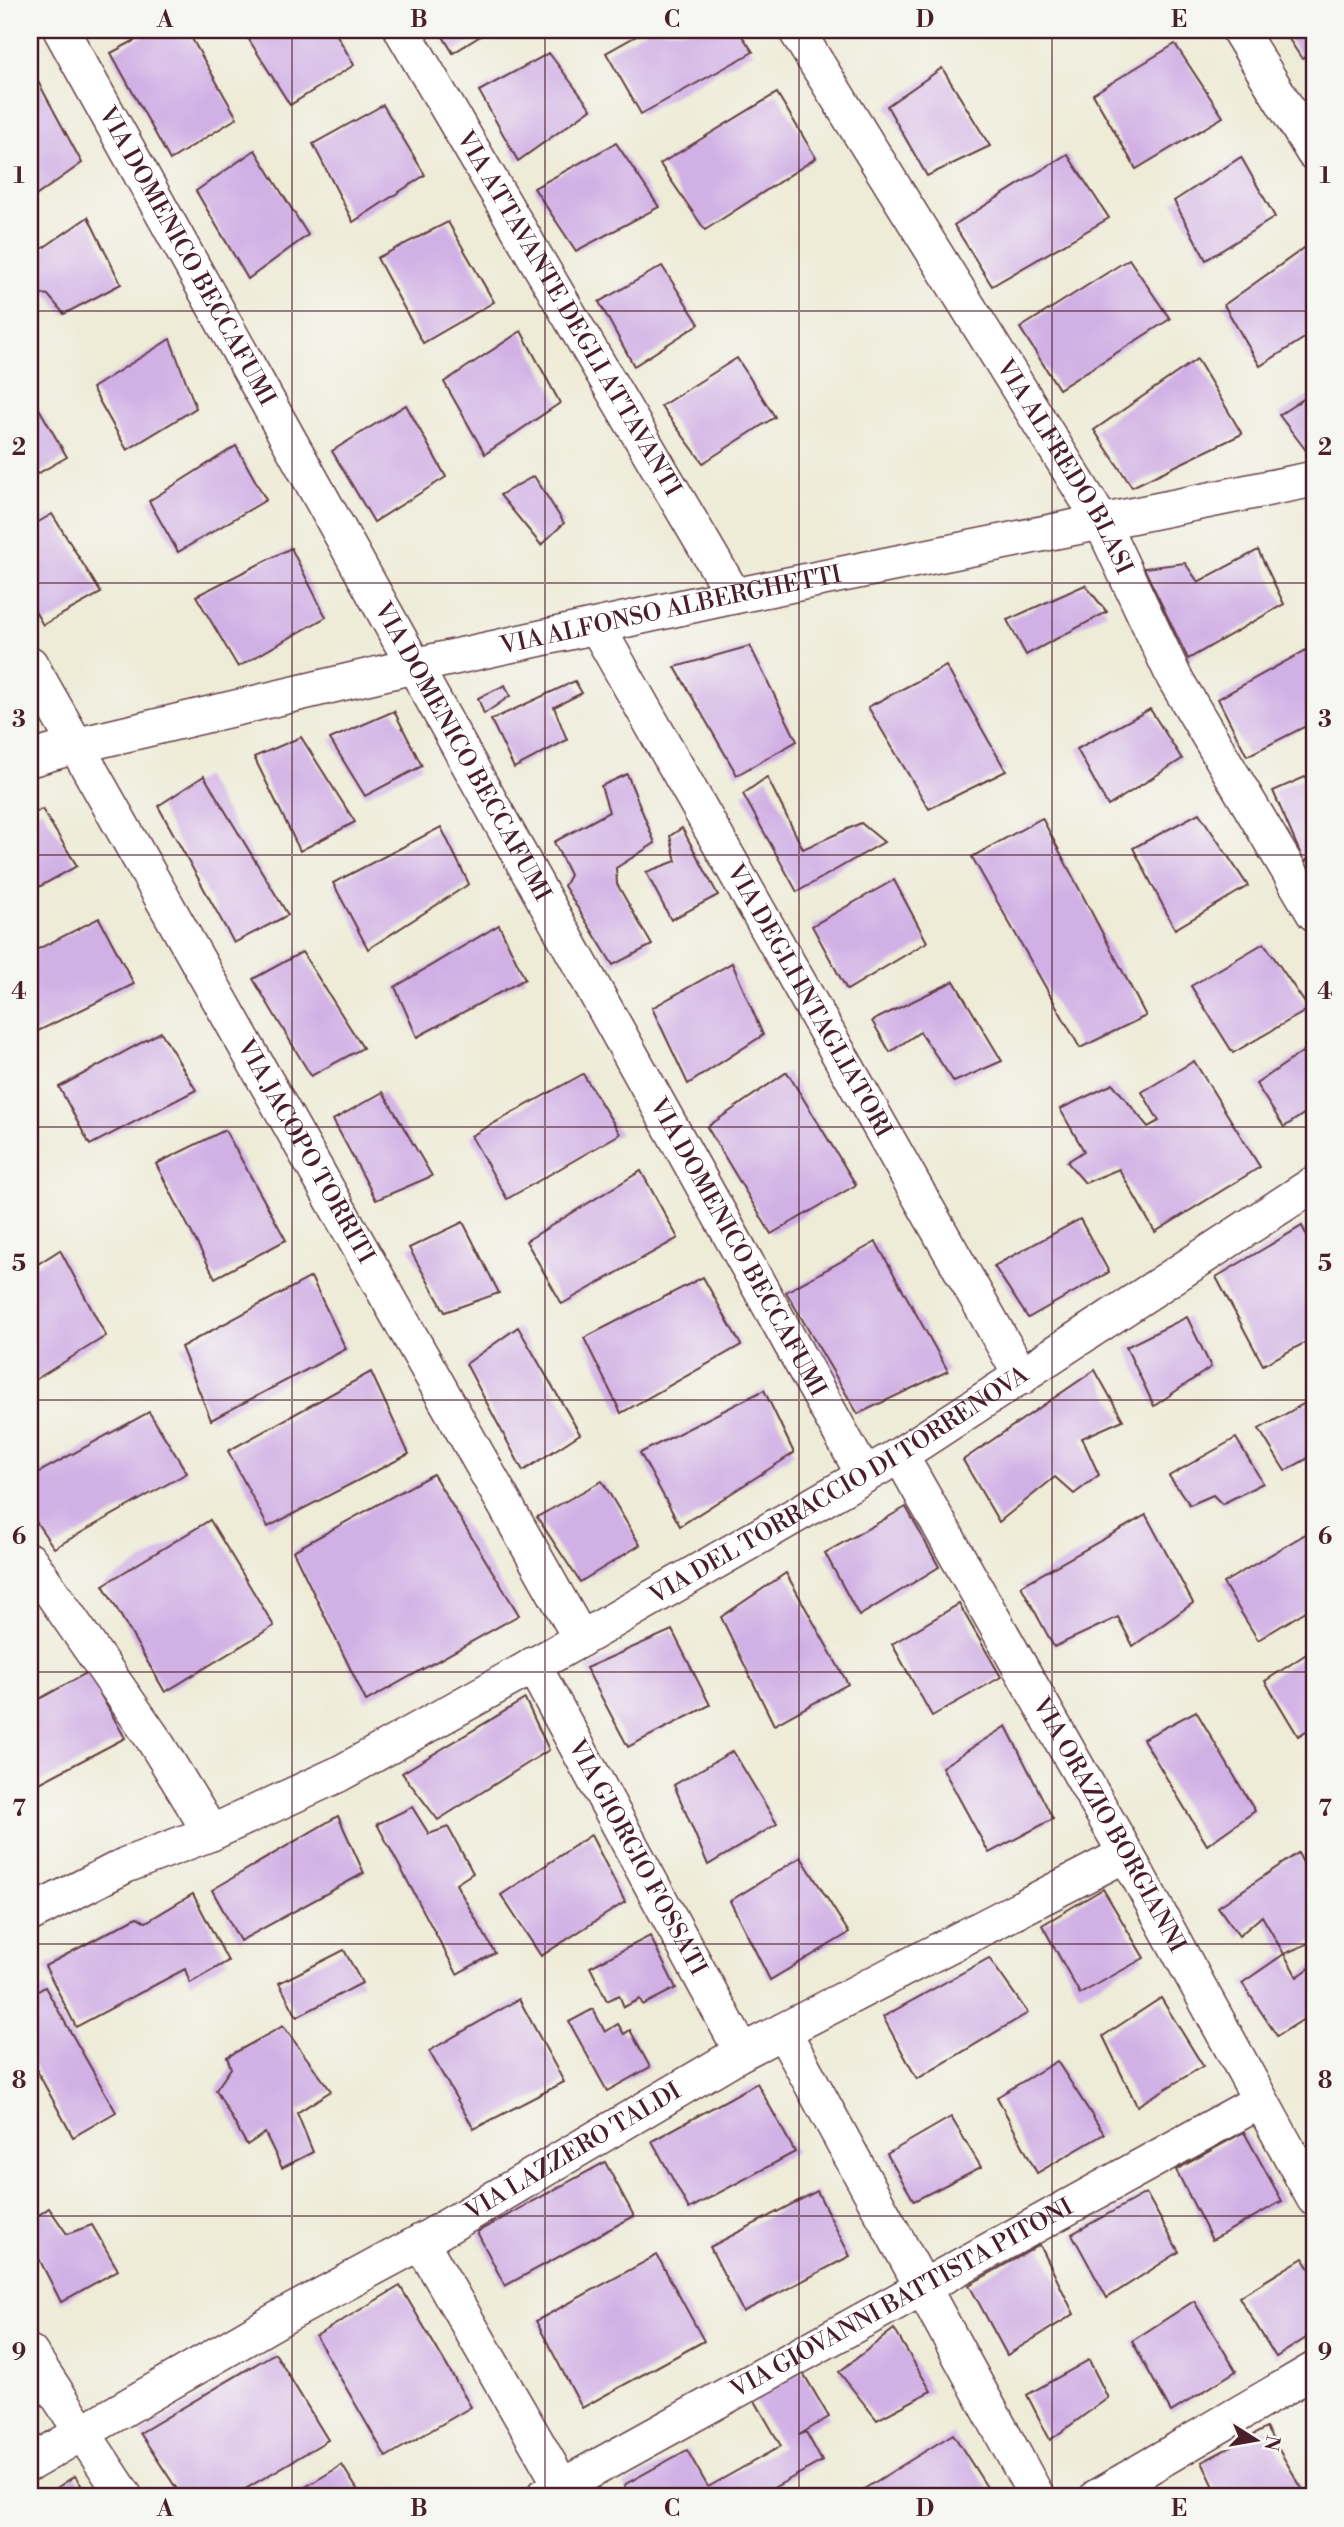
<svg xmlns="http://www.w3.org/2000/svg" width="1344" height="2527" font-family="'Libre Bodoni',serif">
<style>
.building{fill:#d1b0e5}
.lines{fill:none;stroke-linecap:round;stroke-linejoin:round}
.street-casing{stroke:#633e45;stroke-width:38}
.street{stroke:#fff;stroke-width:35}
.grid{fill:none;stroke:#4a1f2b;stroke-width:2;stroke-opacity:0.55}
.labels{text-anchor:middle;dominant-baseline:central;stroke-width:7;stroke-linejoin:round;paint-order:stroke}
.street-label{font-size:24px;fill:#4a1f2b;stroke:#f6f6f2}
.neatline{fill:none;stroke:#4a1f2b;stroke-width:2.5}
.grid-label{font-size:23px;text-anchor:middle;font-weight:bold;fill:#4a1f2b}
</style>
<rect width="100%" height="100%" fill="#f6f6f2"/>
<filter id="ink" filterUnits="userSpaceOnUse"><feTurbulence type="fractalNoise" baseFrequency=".0143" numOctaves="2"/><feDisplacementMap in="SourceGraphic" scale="14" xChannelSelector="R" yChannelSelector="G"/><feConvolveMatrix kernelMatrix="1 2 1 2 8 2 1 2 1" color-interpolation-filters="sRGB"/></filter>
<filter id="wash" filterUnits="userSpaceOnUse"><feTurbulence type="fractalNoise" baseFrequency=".00686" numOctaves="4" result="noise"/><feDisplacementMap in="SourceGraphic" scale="28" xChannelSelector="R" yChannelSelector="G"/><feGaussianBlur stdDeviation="1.57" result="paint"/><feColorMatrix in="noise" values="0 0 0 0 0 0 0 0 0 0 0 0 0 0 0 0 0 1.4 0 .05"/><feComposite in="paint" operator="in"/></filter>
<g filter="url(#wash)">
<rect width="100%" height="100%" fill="#eeebd7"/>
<g id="blocks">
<g class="building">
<path d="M154,30H187L237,118L170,160L111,53Z"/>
<path d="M243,30H334L354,65L290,105Z"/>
<path d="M439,30H490L453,53Z"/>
<path d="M647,30H738L753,52L641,114L606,53Z"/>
<path d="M1283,30H1314V52L1302,59Z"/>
<path d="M1175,44L1223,117L1136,169L1093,94Z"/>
<path d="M549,53L591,109L518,161L479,91Z"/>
<path d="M942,68L990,146L927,176L887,106Z"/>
<path d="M36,78L82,163L30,200V82Z"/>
<path d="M777,93L816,158L705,230L660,164Z"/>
<path d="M383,105L425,175L353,222L313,144Z"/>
<path d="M616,143L659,207L576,251L534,188Z"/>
<path d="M255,150L308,235L248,279L196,191Z"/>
<path d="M1067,154L1109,218L992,286L954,225Z"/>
<path d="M1241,157L1275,217L1206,260L1174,201Z"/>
<path d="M88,217L121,284L64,314L48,295L30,292V257Z"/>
<path d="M448,222L494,302L423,343L377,258Z"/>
<path d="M1314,241V332L1260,366L1224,305Z"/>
<path d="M1129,259L1170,319L1059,389L1020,328Z"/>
<path d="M662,266L699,324L634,366L599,302Z"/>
<path d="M521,331L560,403L485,454L444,382Z"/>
<path d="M170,339L196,408L127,450L92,388Z"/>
<path d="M737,358L775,417L703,463L661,406Z"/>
<path d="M1197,359L1242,434L1132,487L1094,430Z"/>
<path d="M1314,392V452L1308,453L1279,415Z"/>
<path d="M406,405L446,477L374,522L332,451Z"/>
<path d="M38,407L67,457L30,478V411Z"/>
<path d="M236,446L266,500L178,552L149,501Z"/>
<path d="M534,476L564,523L541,545L500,495Z"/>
<path d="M52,514L101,593L43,625L30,603V527Z"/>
<path d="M291,548L326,617L238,667L196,596Z"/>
<path d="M1258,550L1284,604L1188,659L1144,568L1185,563L1198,582Z"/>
<path d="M1085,585L1107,612L1026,655L1007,620Z"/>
<path d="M750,646L797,741L737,775L675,667Z"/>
<path d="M1306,650L1314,665V722L1247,756L1218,699Z"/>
<path d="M946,666L1006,771L929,809L868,707Z"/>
<path d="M575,681L582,693L554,707L567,740L514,768L491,720Z"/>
<path d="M505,685L510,696L484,714L478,698Z"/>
<path d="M1150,709L1182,759L1108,806L1077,749Z"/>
<path d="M394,711L422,766L365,796L330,739Z"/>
<path d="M301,737L355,822L300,851L254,757Z"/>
<path d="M1314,773V855L1304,862L1273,791Z"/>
<path d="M627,774L655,843L616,868L617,884L652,945L613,965L564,886L570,875L554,842L609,812L601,786Z"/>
<path d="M204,776L288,915L234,943L158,806Z"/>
<path d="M767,777L803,849L861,823L884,842L797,892L743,794Z"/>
<path d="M42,809L77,866L30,892V816Z"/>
<path d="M1199,813L1248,886L1175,929L1133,848Z"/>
<path d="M1042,818L1146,1016L1080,1048L972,857Z"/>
<path d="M441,827L469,884L368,949L333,883Z"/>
<path d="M682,828L718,895L671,920L646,872L676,861L670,836Z"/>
<path d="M894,880L927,942L847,990L812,926Z"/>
<path d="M99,918L134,984L30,1035V953Z"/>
<path d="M499,925L525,979L417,1037L395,987Z"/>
<path d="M1264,943L1309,1009L1233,1053L1191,986Z"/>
<path d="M302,952L363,1048L311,1076L253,979Z"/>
<path d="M732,963L763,1035L688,1084L652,1008Z"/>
<path d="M954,981L1002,1061L954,1082L920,1032L890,1052L872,1021Z"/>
<path d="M161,1032L196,1090L90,1145L59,1087Z"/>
<path d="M1314,1044V1107L1284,1127L1256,1084Z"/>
<path d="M1194,1061L1260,1167L1155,1232L1119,1169L1085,1183L1067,1162L1084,1151L1060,1109L1113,1084L1148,1127L1159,1121L1142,1092Z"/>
<path d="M787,1072L856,1185L771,1234L707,1127Z"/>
<path d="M583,1074L620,1134L507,1199L471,1136Z"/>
<path d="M383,1092L432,1176L376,1200L333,1120Z"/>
<path d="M225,1130L286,1240L215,1278L156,1164Z"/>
<path d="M641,1171L678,1238L562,1304L526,1241Z"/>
<path d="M30,1179L39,1192L30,1197Z"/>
<path d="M1080,1219L1109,1272L1028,1318L994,1266Z"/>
<path d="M463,1222L499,1293L445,1312L409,1248Z"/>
<path d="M1302,1226L1314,1250V1338L1263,1365L1216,1277Z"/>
<path d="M876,1242L948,1371L858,1414L786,1292Z"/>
<path d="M60,1250L106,1336L30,1383V1269Z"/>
<path d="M311,1277L346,1349L211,1420L181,1347Z"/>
<path d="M703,1277L741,1345L621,1413L584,1338Z"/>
<path d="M1187,1317L1211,1367L1154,1406L1126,1347Z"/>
<path d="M518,1327L580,1434L523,1471L466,1364Z"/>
<path d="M1095,1370L1123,1420L1082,1438L1099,1475L1074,1494L1055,1477L999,1522L963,1460Z"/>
<path d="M371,1372L409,1454L268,1527L228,1451Z"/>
<path d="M764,1390L794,1453L680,1526L640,1453Z"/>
<path d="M1314,1398V1455L1285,1471L1259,1429Z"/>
<path d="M149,1412L187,1473L54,1548L30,1513V1477Z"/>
<path d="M1236,1438L1263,1483L1222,1504L1213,1495L1190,1505L1169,1476Z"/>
<path d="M433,1474L519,1615L366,1701L293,1551Z"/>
<path d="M602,1481L640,1545L580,1582L537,1517Z"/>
<path d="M906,1507L939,1567L859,1616L825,1553Z"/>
<path d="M1146,1515L1193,1603L1133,1646L1118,1617L1054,1647L1021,1586Z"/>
<path d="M210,1520L274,1626L165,1692L103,1585Z"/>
<path d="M1314,1529V1606L1258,1640L1223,1583Z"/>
<path d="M786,1573L848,1684L774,1725L721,1617Z"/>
<path d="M959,1604L1001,1677L932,1716L892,1644Z"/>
<path d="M672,1630L710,1705L628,1747L586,1668Z"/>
<path d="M1314,1649V1726L1298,1736L1265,1681Z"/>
<path d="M88,1672L125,1738L30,1788V1704Z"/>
<path d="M525,1699L549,1750L438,1820L402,1773Z"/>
<path d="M1196,1711L1255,1811L1207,1845L1143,1739Z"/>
<path d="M1006,1726L1053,1819L989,1853L942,1767Z"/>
<path d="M733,1751L777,1824L708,1865L674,1785Z"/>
<path d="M412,1807L429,1834L448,1827L473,1873L456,1884L495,1953L457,1974L377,1824Z"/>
<path d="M338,1816L364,1873L240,1941L212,1890Z"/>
<path d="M591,1835L625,1902L541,1956L501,1895Z"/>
<path d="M1298,1853L1314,1884V1941L1284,1954L1262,1916L1239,1936L1218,1907Z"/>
<path d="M801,1857L849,1933L770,1980L730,1901Z"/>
<path d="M1103,1889L1144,1958L1080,1994L1042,1925Z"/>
<path d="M193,1894L228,1961L190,1983L185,1969L76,2027L45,1966L137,1917L146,1922Z"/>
<path d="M650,1936L676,1988L643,2005L640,1999L624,2007L619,1995L607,2001L590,1967Z"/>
<path d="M344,1950L362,1983L297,2017L279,1983Z"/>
<path d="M1284,1954L1297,1977L1314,1965V2032L1306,2018L1277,2036L1242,1983Z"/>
<path d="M989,1958L1028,2013L917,2079L883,2017Z"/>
<path d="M45,1987L116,2112L73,2137L30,2058V1996Z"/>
<path d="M1161,1998L1203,2066L1137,2106L1103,2036Z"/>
<path d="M519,1999L564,2082L474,2129L429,2051Z"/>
<path d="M593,2009L605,2032L618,2024L624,2034L630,2030L650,2067L607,2091L569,2022Z"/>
<path d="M283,2026L331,2091L297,2113L313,2152L282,2168L265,2133L247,2145L216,2090L231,2068L227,2057Z"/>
<path d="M1057,2061L1104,2134L1037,2173L997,2097Z"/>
<path d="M757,2083L795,2152L689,2209L652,2141Z"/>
<path d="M951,2117L981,2167L914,2201L887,2154Z"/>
<path d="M1244,2132L1282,2201L1212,2240L1176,2170Z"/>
<path d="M605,2162L634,2216L505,2286L477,2232Z"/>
<path d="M817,2191L850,2256L743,2312L710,2247Z"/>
<path d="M1146,2193L1179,2252L1107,2298L1072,2234Z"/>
<path d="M49,2208L67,2234L92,2225L118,2270L61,2302L30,2241V2221Z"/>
<path d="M1040,2245L1074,2314L1007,2355L969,2285Z"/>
<path d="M657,2255L704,2341L582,2408L536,2321Z"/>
<path d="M1303,2258L1314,2275V2333L1276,2357L1239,2297Z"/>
<path d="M400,2286L471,2407L386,2457L316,2336Z"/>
<path d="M1194,2301L1236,2371L1171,2412L1132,2341Z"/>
<path d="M894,2329L931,2391L877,2420L839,2372Z"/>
<path d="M275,2353L328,2440L232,2497H182L140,2433Z"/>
<path d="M1089,2360L1108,2398L1050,2440L1027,2395Z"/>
<path d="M802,2371L829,2417L799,2435L806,2432L822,2461L757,2497H631L624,2485L687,2450L708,2487L781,2446L754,2399Z"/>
<path d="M1266,2428L1307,2497H1219L1202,2462Z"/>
<path d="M953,2434L992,2495L988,2497H851Z"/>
<path d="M342,2465L362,2497H289Z"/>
<path d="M75,2476L89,2497H43Z"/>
</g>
</g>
</g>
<g filter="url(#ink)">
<use href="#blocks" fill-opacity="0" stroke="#633e45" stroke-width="2"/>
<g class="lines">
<g class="street-casing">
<g id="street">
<path id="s1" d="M61,30L864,1475"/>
<path id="s2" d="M402,30L734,596"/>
<path id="s3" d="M796,30L1101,521L1174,677L1314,913"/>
<path d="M1239,30L1314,153"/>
<path id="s4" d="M597,627L1022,1377"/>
<path id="s5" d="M30,664L581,1639"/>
<path id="s6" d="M30,759L75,746L413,666L734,596L1314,479"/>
<path id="s7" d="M900,1455L1126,1854L1314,2198"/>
<path d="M30,1561L154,1740L211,1833"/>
<path id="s8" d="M533,1665L742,2052"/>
<path id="s9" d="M30,1914L126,1865L211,1833L339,1774L581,1639L900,1455L1314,1184"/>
<path d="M783,2031L1037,2497"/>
<path d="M421,2242L568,2497"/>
<path d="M30,2353L125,2497"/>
<path id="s10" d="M30,2463L284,2316L421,2242L742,2052L1126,1854"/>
<path id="s11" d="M543,2497L1260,2101"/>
<path d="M1097,2497L1314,2370"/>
</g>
</g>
<use href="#street" class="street"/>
</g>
</g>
<path class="grid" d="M292,30V2497M545,30V2497M799,30V2497M1052,30V2497M30,311H1314M30,583H1314M30,855H1314M30,1127H1314M30,1400H1314M30,1672H1314M30,1944H1314M30,2216H1314"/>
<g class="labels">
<g class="street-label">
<text stroke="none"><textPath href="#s1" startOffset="259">VIA DOMENICO BECCAFUMI</textPath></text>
<text stroke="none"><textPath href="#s2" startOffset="329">VIA ATTAVANTE DEGLI ATTAVANTI</textPath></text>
<text stroke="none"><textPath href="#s3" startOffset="513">VIA ALFREDO BLASI</textPath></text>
<text stroke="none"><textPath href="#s6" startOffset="658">VIA ALFONSO ALBERGHETTI</textPath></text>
<text stroke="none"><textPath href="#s1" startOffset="826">VIA DOMENICO BECCAFUMI</textPath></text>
<text stroke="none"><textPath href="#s4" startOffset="430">VIA DEGLI INTAGLIATORI</textPath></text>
<text stroke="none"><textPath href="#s5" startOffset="560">VIA JACOPO TORRITI</textPath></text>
<text stroke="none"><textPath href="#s1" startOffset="1393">VIA DOMENICO BECCAFUMI</textPath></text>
<text stroke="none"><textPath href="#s9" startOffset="917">VIA DEL TORRACCIO DI TORRENOVA</textPath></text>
<text stroke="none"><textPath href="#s7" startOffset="425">VIA ORAZIO BORGIANNI</textPath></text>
<text stroke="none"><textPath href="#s8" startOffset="219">VIA GIORGIO FOSSATI</textPath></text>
<text stroke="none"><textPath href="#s10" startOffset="626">VIA LAZZERO TALDI</textPath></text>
<text stroke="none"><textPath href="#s11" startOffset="410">VIA GIOVANNI BATTISTA PITONI</textPath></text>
</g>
</g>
<rect width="1344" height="2527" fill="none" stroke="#f6f6f2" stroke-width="77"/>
<g transform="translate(1256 2440) rotate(101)" stroke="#f6f6f2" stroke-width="5" paint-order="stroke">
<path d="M0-5L12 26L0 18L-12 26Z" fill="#4a1f2b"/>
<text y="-10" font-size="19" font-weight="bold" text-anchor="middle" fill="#4a1f2b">N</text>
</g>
<rect x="38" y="38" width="1268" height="2450" class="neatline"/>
<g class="grid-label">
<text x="165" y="27">A</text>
<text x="419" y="27">B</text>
<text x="672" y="27">C</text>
<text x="925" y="27">D</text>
<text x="1179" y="27">E</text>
<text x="19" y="183">1</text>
<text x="1325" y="183">1</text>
<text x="19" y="455">2</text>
<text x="1325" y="455">2</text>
<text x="19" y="727">3</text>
<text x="1325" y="727">3</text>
<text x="19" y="999">4</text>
<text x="1325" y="999">4</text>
<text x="19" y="1271">5</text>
<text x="1325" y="1271">5</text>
<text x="19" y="1544">6</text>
<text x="1325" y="1544">6</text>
<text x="19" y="1816">7</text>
<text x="1325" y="1816">7</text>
<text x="19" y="2088">8</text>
<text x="1325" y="2088">8</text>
<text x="19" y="2360">9</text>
<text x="1325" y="2360">9</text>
<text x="165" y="2516">A</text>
<text x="419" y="2516">B</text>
<text x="672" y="2516">C</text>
<text x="925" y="2516">D</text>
<text x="1179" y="2516">E</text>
</g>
</svg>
